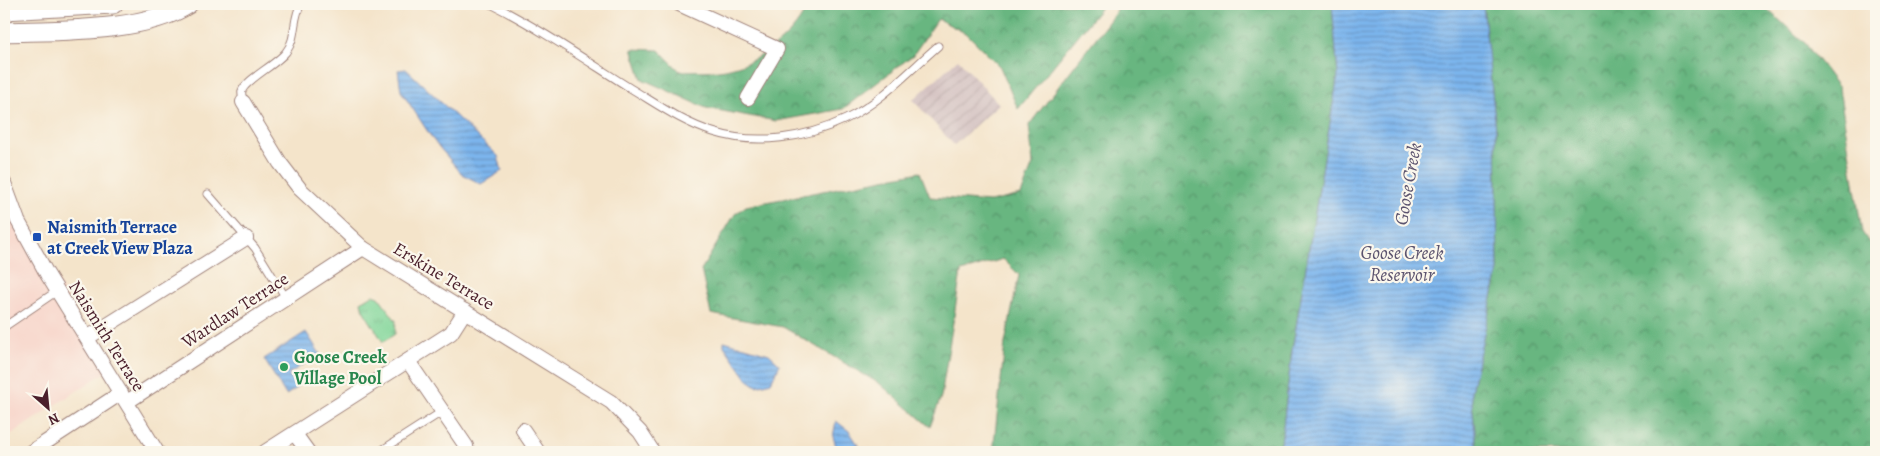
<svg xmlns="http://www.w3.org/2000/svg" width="1880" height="456" font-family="Alegreya,serif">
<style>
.built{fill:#f7d1c6}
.industrial{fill:url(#industrial-furrows)}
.forest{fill:url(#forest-crowns);stroke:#586a56}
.park{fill:url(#park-tufts);stroke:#647a62}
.water{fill:url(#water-rules);stroke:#636a8c}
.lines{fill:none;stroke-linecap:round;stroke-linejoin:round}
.lane-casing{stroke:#9f827a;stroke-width:9}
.street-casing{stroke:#9f827a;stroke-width:16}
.secondary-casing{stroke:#9f827a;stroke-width:21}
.lane{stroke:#fff;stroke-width:7}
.street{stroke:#fff;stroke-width:14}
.secondary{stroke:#fff;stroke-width:19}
.transit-dot{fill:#1a4fb4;stroke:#fbf7ec;stroke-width:2}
.leisure-dot{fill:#2e9e5b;stroke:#fbf7ec;stroke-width:2}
.labels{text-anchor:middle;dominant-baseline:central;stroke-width:4.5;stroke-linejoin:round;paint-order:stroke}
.transit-label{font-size:18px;font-weight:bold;fill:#164399;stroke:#fbf7ec;text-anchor:start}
.street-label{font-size:18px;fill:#4a1f2b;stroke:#fbf7ec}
.leisure-label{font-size:18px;font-weight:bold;fill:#27864d;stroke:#fbf7ec;text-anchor:start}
.water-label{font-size:19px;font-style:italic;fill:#5c546f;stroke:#fbf7ec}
</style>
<defs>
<pattern id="industrial-furrows" width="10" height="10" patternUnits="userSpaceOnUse" patternTransform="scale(1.25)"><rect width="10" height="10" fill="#d2bfbf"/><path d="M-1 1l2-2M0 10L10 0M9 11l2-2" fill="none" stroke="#b6a4a4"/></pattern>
<pattern id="forest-crowns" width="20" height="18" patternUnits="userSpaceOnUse" patternTransform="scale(1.25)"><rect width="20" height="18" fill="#67b680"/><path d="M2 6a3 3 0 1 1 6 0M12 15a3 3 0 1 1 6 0" fill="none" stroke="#579369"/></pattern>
<pattern id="park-tufts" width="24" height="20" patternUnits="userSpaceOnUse" patternTransform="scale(1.25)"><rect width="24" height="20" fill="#7fd598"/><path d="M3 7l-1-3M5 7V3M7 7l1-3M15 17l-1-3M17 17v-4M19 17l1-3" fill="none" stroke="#6fb683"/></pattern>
<pattern id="water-rules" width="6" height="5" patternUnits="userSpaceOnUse" patternTransform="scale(1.25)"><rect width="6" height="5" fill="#7cb5ed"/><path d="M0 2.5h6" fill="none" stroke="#6893c0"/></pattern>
</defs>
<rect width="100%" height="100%" fill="#fbf7ec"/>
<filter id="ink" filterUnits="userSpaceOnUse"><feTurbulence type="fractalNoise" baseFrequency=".02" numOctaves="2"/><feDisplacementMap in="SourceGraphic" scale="10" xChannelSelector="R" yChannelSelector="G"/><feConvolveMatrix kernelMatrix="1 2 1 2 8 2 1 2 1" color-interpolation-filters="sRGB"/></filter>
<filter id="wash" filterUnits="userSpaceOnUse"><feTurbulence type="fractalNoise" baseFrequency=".0096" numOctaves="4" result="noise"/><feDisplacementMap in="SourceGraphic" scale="20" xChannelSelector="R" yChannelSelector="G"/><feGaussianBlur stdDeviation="1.12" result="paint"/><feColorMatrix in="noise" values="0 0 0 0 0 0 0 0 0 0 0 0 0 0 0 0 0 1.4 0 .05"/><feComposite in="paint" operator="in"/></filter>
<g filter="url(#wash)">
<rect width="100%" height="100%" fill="#f4e4ca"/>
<path class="built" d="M4,183L107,371L4,439Z"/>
<path class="industrial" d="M958,59L999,104L954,145L913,100Z"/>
<g class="forest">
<path d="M808,4H1104L1018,109L1000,67L967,34L938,19L913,55L843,109L776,121L706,108L642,79L632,49L659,50L680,71C696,70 715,72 730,68C762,61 797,34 808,4Z"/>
<path d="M1117,4H1332L1338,75L1292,351L1280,452H993L1005,343L1019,275L1003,259L961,272L941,397L930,427L880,384L783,327L711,314L701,270L735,214L746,206L920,172L930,197L990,202L1021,195L1033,164L1029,125L1115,13Z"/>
<path d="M1483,4H1746L1767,9L1805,43L1839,88L1862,232L1870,244L1876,246V452H1477L1471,392L1498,271L1496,130Z"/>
</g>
<path class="park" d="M373,295L379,297L396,321L395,334L383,342L363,310L361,302Z"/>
<g class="water">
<path d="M1332,4H1483L1496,130L1498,271L1471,392L1477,452H1280L1292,351L1338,75Z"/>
<path d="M406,69L498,156L502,171L481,184L462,174L434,141L401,91L398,70Z"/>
<path d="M306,332L320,354L288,374L297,388L286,395L264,359Z"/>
<path d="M724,341L769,354L780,364L771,382L757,386L748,380L724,346Z"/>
<path d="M836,421L849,431L863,452H838L833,437Z"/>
</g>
</g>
<g filter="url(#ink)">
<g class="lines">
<g class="lane-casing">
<g id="lane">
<path d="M491,4C539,28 584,59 630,88C657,104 683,123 713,132C756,146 806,138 846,119C880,103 909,71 938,46"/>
<path d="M243,102C243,99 241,94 242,91C244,81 277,64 286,52C297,38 292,19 301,4"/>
<path d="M208,194L255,248L286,298"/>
<path d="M4,327L57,291"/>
<path d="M379,452L443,411"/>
</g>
</g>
<g class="street-casing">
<g id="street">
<path d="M679,4L777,49L748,98"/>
<path d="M243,102L280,163L300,189L363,248L611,402L640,432L653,452"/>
<path d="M4,183L18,221L47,274L157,452"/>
<path d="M87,338L246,238"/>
<path d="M408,361L466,446L467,452"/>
<path d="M127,402L363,248"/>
<path d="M523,430L538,452"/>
<path d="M295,434L308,452"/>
<path d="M31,452L121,393"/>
<path d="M265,452L451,333L465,311"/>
</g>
</g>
<g class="secondary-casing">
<g id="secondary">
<path d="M4,10L113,4"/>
<path d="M4,32C56,30 144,33 188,4"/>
</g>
</g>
<use href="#lane" class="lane"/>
<use href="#street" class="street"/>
<use href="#secondary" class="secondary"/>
</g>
</g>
<rect class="transit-dot" x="32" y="232" width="10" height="10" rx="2.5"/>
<circle class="leisure-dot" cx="284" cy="367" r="5"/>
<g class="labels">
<g class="transit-label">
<text x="47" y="227">Naismith Terrace<tspan x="47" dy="21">at Creek View Plaza</tspan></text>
</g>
<g class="street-label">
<text transform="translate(444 276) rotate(31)">Erskine Terrace</text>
<text transform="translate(235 310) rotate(-33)">Wardlaw Terrace</text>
<text transform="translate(107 336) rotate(58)">Naismith Terrace</text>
</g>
<g class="leisure-label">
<text x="294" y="357">Goose Creek<tspan x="294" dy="21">Village Pool</tspan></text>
</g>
<g class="water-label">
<text transform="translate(1408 184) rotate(-80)">Goose Creek</text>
<text x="1402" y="253">Goose Creek<tspan x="1402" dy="22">Reservoir</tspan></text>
</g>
</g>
<rect width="1880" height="456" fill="none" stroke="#fbf7ec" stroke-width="20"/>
<g transform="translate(48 408) rotate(153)" stroke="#fbf7ec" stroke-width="4" paint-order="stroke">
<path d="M0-4L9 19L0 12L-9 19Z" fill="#4a1f2b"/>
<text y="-8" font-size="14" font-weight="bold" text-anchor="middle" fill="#4a1f2b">N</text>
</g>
</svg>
